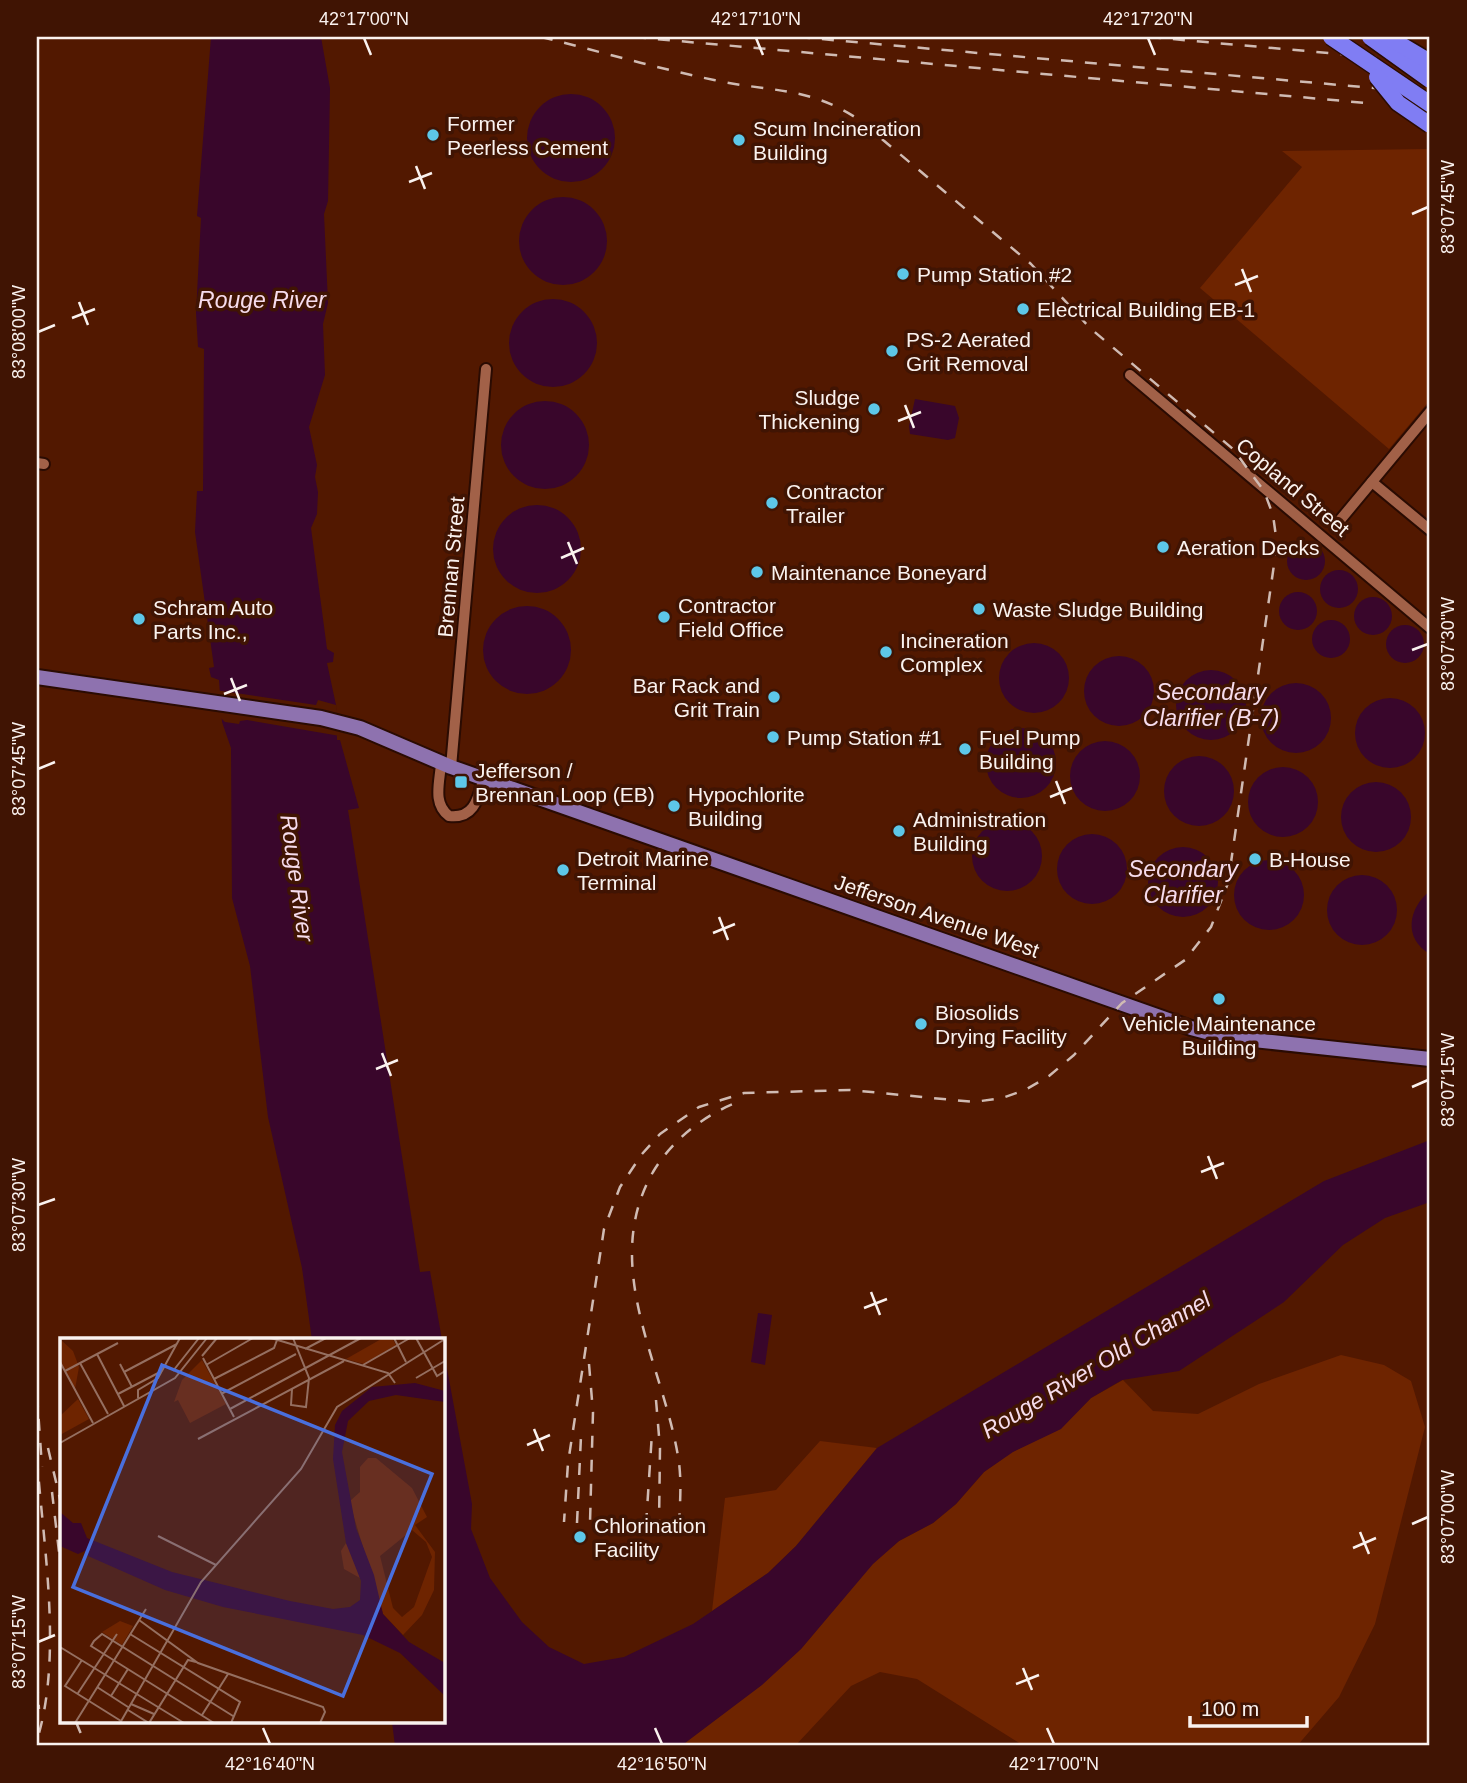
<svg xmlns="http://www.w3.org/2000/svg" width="1467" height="1783" font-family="Arial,sans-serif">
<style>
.green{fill:#6e2400}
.water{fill:#39062b}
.pier{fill:#521800}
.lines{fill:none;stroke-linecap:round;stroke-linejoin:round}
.minor-casing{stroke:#2a0b02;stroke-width:14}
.major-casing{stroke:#2a0b02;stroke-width:18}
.minor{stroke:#a26148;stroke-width:10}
.major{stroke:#8e72af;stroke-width:14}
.rail{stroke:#d0bbb3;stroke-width:2.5;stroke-dasharray:12 12;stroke-linecap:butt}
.highway-bridge-casing{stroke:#2a0b02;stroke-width:19;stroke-linecap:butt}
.highway-bridge{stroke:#807df3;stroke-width:16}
.ticks{fill:none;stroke:#faf2ef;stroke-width:2.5}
.poi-dot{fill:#5dc7e8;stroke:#401403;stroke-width:2.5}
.labels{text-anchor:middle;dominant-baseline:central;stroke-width:7;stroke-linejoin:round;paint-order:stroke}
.poi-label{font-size:21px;fill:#faf2ef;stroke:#401403;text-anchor:start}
.street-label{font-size:21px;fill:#faf2ef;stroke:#401403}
.water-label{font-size:23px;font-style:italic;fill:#f6dcec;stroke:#401403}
.inset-road{fill:none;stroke:#956f60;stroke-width:2}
.view{fill:#496fdd;fill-opacity:0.15;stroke:#496fdd;stroke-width:3.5}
.inset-edge{fill:none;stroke:#faf2ef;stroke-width:3.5}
.neatline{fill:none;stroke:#faf2ef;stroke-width:2.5}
.ticks-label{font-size:18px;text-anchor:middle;fill:#faf2ef}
</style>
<rect width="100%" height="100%" fill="#521800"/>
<g class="green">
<path d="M1430,149V400L1389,449L1200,288L1302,167L1282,151Z"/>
<path d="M1341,1355L1384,1365L1411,1381L1425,1427L1375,1624L1339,1697L1297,1746H1024L917,1679L880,1672L851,1686L795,1746H681L761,1685L801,1649L872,1564L899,1541L933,1523L956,1504L984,1472L1012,1452L1060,1429L1091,1398L1123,1380L1153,1411L1198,1414L1259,1384Z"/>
<path d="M820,1441L877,1448L796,1546L768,1573L712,1611L725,1498L776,1490Z"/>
</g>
<g class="water">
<path d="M211,37H321L330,88L328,201L324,214L328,303L323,324L325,375L309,427L317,465L315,477L318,492L317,514L311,528L327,649L334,653L333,662L327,663L336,705L337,740H340L359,808L348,810L420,1272L430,1271L442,1340H312L302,1268L268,1117L250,966L232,898L231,748L222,722L219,680L211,677L209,668L214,667L195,532L197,491H203L204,349L198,347L196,313L201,218L197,216Z"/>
<circle cx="571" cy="138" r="44"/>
<circle cx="563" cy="241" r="44"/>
<circle cx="553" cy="343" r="44"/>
<path d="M915,399L955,406L959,418L955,438L948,440L910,434L909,426Z"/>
<circle cx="545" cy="445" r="44"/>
<circle cx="537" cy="549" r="44"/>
<circle cx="1306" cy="561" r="19"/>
<circle cx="1339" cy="589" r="19"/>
<circle cx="1298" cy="611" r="19"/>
<circle cx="1373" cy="616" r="19"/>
<circle cx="527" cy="650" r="44"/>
<circle cx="1331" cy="639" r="19"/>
<circle cx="1405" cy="644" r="19"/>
<circle cx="1034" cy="678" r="35"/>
<circle cx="1119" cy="691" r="35"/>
<circle cx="1211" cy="705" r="35"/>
<circle cx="1296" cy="718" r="35"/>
<circle cx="1390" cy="733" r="35"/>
<circle cx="1021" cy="763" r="35"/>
<circle cx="1105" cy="776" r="35"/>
<circle cx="1199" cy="791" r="35"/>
<circle cx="1283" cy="802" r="35"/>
<circle cx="1376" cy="817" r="35"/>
<circle cx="1007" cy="856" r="35"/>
<circle cx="1092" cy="869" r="35"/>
<circle cx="1183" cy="882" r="35"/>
<circle cx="1269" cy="895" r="35"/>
<circle cx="1362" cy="910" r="35"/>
<path d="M1430,891V954C1403,939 1408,908 1430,891Z"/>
<path d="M1430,1140V1202L1385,1218L1343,1245L1284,1302L1179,1371L1122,1380L1091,1398L1061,1429L1013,1452L984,1472L956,1504L933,1523L899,1541L873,1564L801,1649L762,1685L681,1746H395L392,1722H443V1347L472,1504L471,1529L490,1578L522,1622L549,1647L584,1664L624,1657L693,1624L768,1573L796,1546L877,1448L1324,1181Z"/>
<path d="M758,1313L772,1315L765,1365L751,1362Z"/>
</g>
<path class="pier" d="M215,690L316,705L318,700L336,705L340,736L247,720L240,721L239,724L225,722L217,714Z"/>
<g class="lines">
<g class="minor-casing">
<g id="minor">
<path d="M1130,375L1430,628"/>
<path d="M37,463L44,464"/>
<path d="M1372,482L1430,530"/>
<path d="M1336,525L1430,412"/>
<path d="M441,763C440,782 432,803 449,816C474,819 478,799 484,778"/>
<path d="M451,767L486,369"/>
</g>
</g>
<g class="major-casing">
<path id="major" d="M37,677L321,718L360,728L451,767L1191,1028L1225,1037L1430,1059"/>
</g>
<use href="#minor" class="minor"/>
<use href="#major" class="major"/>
<g class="rail">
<path d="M541,37C598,51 656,68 714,80C768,92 808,86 858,119L1031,264L1090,328L1233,449L1264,491L1273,515L1277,544L1228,883L1211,927L1185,960L1122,1003L1074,1055L1049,1076L1025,1090L1002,1098L974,1102L850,1090L744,1093L699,1107L660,1134L642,1154L620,1187L604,1229L568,1463L564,1522"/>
<path d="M634,37L1366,103"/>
<path d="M798,37L1430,93"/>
<path d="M1149,37L1430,62"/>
<path d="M589,1364L593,1412L590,1523"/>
<path d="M37,1395L42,1467"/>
<path d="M656,1400L660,1448L659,1525"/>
<path d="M48,1448L61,1503"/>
<path d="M37,1458C43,1545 63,1656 37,1740"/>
<path d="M52,1492L61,1569"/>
<path d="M577,1523L581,1436"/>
<path d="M646,1525L652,1433"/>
<path d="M679,1525C680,1503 682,1479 678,1456C662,1362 600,1265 653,1172C672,1140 704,1115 738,1102"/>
<path d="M37,1681L39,1709"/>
<path d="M76,1722L86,1746"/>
</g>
<g class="highway-bridge-casing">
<g id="highway-bridge">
<path d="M1331,37L1430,104"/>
<path d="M1370,37L1430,80"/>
<path d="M1388,37L1430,62"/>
<path d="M1377,77L1398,103L1430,125"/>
</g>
</g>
<use href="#highway-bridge" class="highway-bridge"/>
</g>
<path class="ticks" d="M364,38L371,55M756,38L763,55M1148,38L1155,55M416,166L425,189M409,182L432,173M1412,214L1428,207M1242,269L1251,292M1235,285L1258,276M79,302L88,325M72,318L95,309M38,332L55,325M905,405L914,428M898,421L921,412M568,542L577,564M561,558L584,548M1412,650L1428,644M231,678L240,701M224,694L247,685M38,769L55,762M1056,781L1065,804M1050,797L1072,788M719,917L728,940M713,933L735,924M382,1053L391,1076M376,1069L398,1060M1412,1087L1428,1080M1208,1156L1217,1179M1201,1172L1224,1163M38,1205L55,1199M871,1292L880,1315M864,1308L887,1299M534,1429L543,1451M527,1445L550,1435M1412,1524L1428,1517M1360,1532L1369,1554M1353,1548L1376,1538M38,1642L55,1635M1023,1668L1032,1690M1016,1684L1039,1675M263,1728L270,1744M655,1728L662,1744M1047,1728L1054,1744"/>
<g class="poi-dot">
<circle cx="433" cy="135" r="7"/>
<circle cx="739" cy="140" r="7"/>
<circle cx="903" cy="274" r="7"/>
<circle cx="1023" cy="309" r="7"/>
<circle cx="892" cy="351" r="7"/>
<circle cx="874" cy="409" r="7"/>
<circle cx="772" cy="503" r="7"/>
<circle cx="1163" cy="547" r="7"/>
<circle cx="757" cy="572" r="7"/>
<circle cx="979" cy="609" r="7"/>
<circle cx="664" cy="617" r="7"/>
<circle cx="139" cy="619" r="7"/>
<circle cx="886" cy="652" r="7"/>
<circle cx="774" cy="697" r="7"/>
<circle cx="773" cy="737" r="7"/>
<circle cx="965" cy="749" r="7"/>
<rect x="454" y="775" width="14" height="14" rx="3.5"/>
<circle cx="674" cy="806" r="7"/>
<circle cx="899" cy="831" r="7"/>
<circle cx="1255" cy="859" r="7"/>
<circle cx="563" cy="870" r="7"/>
<circle cx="1219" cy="999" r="7"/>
<circle cx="921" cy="1024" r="7"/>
<circle cx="580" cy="1537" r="7"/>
</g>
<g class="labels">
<g class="poi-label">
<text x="447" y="123">Former<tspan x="447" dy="24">Peerless Cement</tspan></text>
<text x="753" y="128">Scum Incineration<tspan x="753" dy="24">Building</tspan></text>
<text x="917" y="274">Pump Station #2</text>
<text x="1037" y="309">Electrical Building EB-1</text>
<text x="906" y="339">PS-2 Aerated<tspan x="906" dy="24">Grit Removal</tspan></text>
<text x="860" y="397" text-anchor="end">Sludge<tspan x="860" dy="24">Thickening</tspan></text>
<text x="786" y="491">Contractor<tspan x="786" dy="24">Trailer</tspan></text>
<text x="1177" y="547">Aeration Decks</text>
<text x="771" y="572">Maintenance Boneyard</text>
<text x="678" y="605">Contractor<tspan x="678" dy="24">Field Office</tspan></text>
<text x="153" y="607">Schram Auto<tspan x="153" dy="24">Parts Inc.,</tspan></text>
<text x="993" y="609">Waste Sludge Building</text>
<text x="900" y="640">Incineration<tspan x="900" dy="24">Complex</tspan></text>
<text x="760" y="685" text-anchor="end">Bar Rack and<tspan x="760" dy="24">Grit Train</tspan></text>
<text x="787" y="737">Pump Station #1</text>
<text x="979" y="737">Fuel Pump<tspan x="979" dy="24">Building</tspan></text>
<text x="475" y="770">Jefferson /<tspan x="475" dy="24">Brennan Loop (EB)</tspan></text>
<text x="688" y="794">Hypochlorite<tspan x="688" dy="24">Building</tspan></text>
<text x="913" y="819">Administration<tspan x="913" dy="24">Building</tspan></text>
<text x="577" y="858">Detroit Marine<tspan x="577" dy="24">Terminal</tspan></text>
<text x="1269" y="859">B-House</text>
<text x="935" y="1012">Biosolids<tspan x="935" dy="24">Drying Facility</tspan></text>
<text x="1219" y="1023" text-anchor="middle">Vehicle Maintenance<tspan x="1219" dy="24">Building</tspan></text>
<text x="594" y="1525">Chlorination<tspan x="594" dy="24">Facility</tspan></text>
</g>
<g class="street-label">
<text transform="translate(1293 487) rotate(40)">Copland Street</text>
<text transform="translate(451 567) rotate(-85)">Brennan Street</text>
<text transform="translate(937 916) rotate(19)">Jefferson Avenue West</text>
</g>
<g class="water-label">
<text x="262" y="300">Rouge River</text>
<text x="1211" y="692">Secondary<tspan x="1211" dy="26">Clarifier (B-7)</tspan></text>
<text x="1183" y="869">Secondary<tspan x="1183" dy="26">Clarifier</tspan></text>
<text transform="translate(297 878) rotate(82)">Rouge River</text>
<text transform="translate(1096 1365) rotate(-31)">Rouge River Old Channel</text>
</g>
</g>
<g transform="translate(60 1338)">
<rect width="385" height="385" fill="#521800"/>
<path d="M323,0H332L336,7L304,26L286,21ZM0,1L13,13L19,29L15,51L0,23ZM142,22L166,66L130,85L118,62L114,64L122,42ZM18,61L29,81L0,97V78ZM308,120H316L352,150L367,179L355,187L375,214L374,252L362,277L343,297L323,276L291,169L290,163L300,154V129ZM352,192L366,204L372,219L354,269L342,279L333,270L320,218ZM286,205L295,223L300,240L284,231L281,213ZM60,283L73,288L62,307L42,294Z" fill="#6e2400" fill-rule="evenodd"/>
<path d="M355,45L385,53V64L336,57L309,63L288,83L282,114L296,190L314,237L323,276L349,304L385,325V358L340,315L303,297L163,269L105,252L28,218L27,212L18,216L0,208V174L13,185H21L27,200L112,234L230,263L273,271L290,269L300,262L301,243L286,205L273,121L275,87L282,73L312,49Z" fill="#39062b"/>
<path class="inset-road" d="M211,0L328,35L335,45M334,0L346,24M356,0L377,38L385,33M245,11L266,0M37,16L64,68M142,18L157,0M143,20L174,79M0,24L33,85M20,25L48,76M60,26L72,49M146,27L193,0M303,27L350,0M5,33L58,5M113,33L139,0M64,34L117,6M356,40L385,23M154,41L214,10L217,2M232,51L231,67L246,69L249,40L233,0M58,56L102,33M161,56L236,16M78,60V52L98,40L120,0M170,71L301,0M138,101L284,23M0,105L115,40L147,0M98,198L156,227M79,282L138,325L263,369L265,374L260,385M70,296L180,364L171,385M0,309L124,385M22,322L5,348L61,383M37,349L68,369M18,355L57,296M51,358L68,331M71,366L94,376M68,372L89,385L128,322L136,324M142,377L168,336M15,385L86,271M60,385L141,244L241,131L277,69L385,1M154,385L31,308L34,303L42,296L173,378"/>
<path class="view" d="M102,27L372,136L283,358L13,249Z"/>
<rect width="385" height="385" class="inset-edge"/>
</g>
<rect width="1467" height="1783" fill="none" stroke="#401403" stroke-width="77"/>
<path d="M1190 1716v10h117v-10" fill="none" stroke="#faf2ef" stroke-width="3.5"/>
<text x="1201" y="1716" font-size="21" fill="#faf2ef" stroke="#401403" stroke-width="5" paint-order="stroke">100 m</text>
<rect x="38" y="38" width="1390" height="1706" class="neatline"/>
<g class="ticks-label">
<text x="364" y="25">42°17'00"N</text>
<text x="756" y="25">42°17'10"N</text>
<text x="1148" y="25">42°17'20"N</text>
<text transform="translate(1448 207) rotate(-90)" y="6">83°07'45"W</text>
<text transform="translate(19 332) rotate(-90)" y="6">83°08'00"W</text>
<text transform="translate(1448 644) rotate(-90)" y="6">83°07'30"W</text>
<text transform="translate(19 769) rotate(-90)" y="6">83°07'45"W</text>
<text transform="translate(1448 1080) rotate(-90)" y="6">83°07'15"W</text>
<text transform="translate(19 1205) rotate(-90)" y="6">83°07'30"W</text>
<text transform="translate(1448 1517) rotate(-90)" y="6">83°07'00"W</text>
<text transform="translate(19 1642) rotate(-90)" y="6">83°07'15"W</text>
<text x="270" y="1770">42°16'40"N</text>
<text x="662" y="1770">42°16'50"N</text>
<text x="1054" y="1770">42°17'00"N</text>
</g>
</svg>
